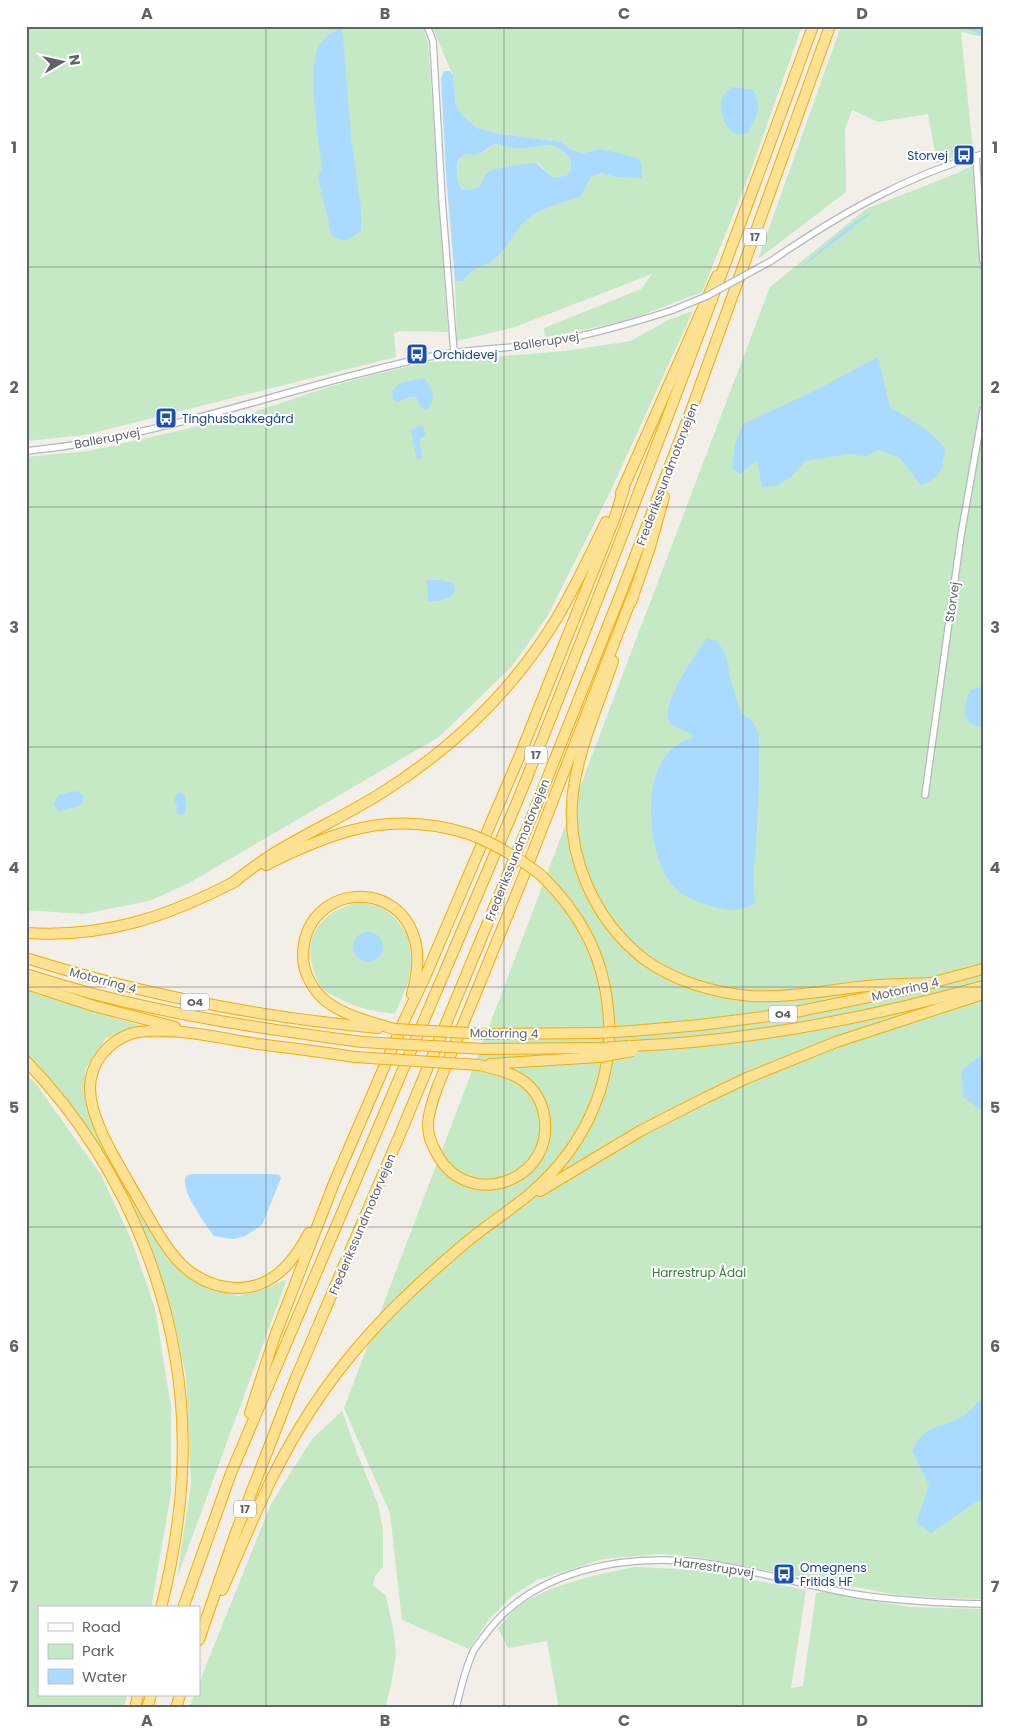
<svg xmlns="http://www.w3.org/2000/svg" width="1009" height="1734" font-family="Poppins,sans-serif">
<style>
.green{fill:#c5e8c5}
.water{fill:#aadaff;fill-rule:evenodd}
.lines{fill:none;stroke-linecap:round;stroke-linejoin:round}
.stream{stroke:#aadaff;stroke-width:2.5}
.minor-casing{stroke:#b5b8bc;stroke-width:8}
.motorway-casing{stroke:#f9ab00;stroke-width:12}
.minor{stroke:#fff;stroke-width:5.5}
.motorway{stroke:#fde293;stroke-width:10}
.minor-bridge-casing{stroke:#b5b8bc;stroke-width:8;stroke-linecap:butt}
.motorway-bridge-casing{stroke:#f9ab00;stroke-width:12;stroke-linecap:butt}
.minor-bridge{stroke:#fff;stroke-width:5.5}
.motorway-bridge{stroke:#fde293;stroke-width:10}
.grid{fill:none;stroke:#5f6368;stroke-width:1;stroke-opacity:0.55}
.labels{text-anchor:middle;dominant-baseline:central;stroke-width:4;stroke-linejoin:round;paint-order:stroke}
.shield{fill:#fff;stroke:#8f9295;stroke-width:1}
.shield-label{font-size:11px;font-weight:bold;fill:#5f6368}
.transit-label{font-size:12px;fill:#164399;stroke:#fff;text-anchor:start}
.street-label{font-size:12px;fill:#5f6368;stroke:#fff}
.park-label{font-size:12px;fill:#348238;stroke:#fff}
.neatline{fill:none;stroke:#5f6368;stroke-width:2}
.grid-label{font-size:16px;text-anchor:middle;font-weight:bold;fill:#5f6368}
</style>
<rect width="100%" height="100%" fill="#f1efe8"/>
<g class="green">
<path d="M26,26H422L428,42L448,332L400,331L394,333L396,357L85,435L26,441Z"/>
<path d="M432,26H802L750,173L702,292L629,320L545,338L544,328L641,289L652,274L515,327L457,341L455,281H463C472,266 483,269 495,259C505,250 511,239 519,228C533,210 560,204 581,196L591,177L601,173L616,177H642V164L598,149L584,153L571,150L561,142L500,134L477,128L463,116L456,106L453,76Z"/>
<path d="M841,26H983V37L961,32L973,151L937,163L928,114L878,122L852,110L845,129L846,192L758,259Z"/>
<path d="M496,144C502,145 509,147 515,148C538,150 552,135 570,159L571,169L566,176L552,177L539,164L535,162L486,175L480,186L473,189L462,190C456,179 454,164 464,155C471,154 478,155 485,151C489,148 491,146 496,144Z"/>
<path d="M983,163V1599L944,1598L897,1595L697,1557L660,1554L603,1559L537,1580L512,1596L490,1618L469,1649L402,1620L390,1513L344,1408L770,287L866,209L958,173L971,166Z"/>
<path d="M693,311L611,490L547,617L512,666L439,737L189,883L149,901L83,914L26,910V457L89,451L182,430L251,413L332,386L388,371L430,362L565,351L631,341L670,319Z"/>
<path d="M359,902L383,907L395,918L408,935L412,964L408,983L395,1014C371,1011 357,1008 336,997C332,995 326,992 323,989C316,981 313,970 311,960C306,927 329,910 359,902Z"/>
<path d="M26,991L143,1026L106,1038L85,1069L86,1108L153,1236L178,1266L208,1288L238,1296L263,1290L287,1279L177,1578L191,1484L186,1375L177,1333L156,1260L131,1203L90,1130L40,1067L26,1054Z"/>
<path d="M26,1074L36,1084L101,1175L131,1239L155,1308L171,1407V1493L151,1608H39V1695H127L124,1708H26Z"/>
<path d="M342,1411L357,1453L378,1504L383,1531V1567L375,1576L373,1585L386,1596L394,1633L396,1654L391,1685L385,1708H189L194,1695H199V1683L271,1504L312,1439Z"/>
<path d="M635,1567L699,1570L806,1590L791,1688L803,1686L816,1593L825,1592L908,1607L983,1609V1708H557L558,1703L547,1641L508,1648L498,1628C505,1621 511,1612 519,1606C553,1583 596,1575 635,1567Z"/>
</g>
<g class="water">
<path d="M341,28L343,36L351,139L361,209V231L345,241L332,236L318,178L322,167C319,141 306,64 320,44C325,36 333,32 341,28Z"/>
<path d="M444,71H450L453,76L456,106L463,116L477,128L500,134L561,142L571,150L584,153L598,149L619,153L639,159L642,164V178L616,177L601,173L591,177L581,196C560,204 533,210 519,228C511,239 505,250 495,259C483,269 472,266 463,281H455L446,173L441,79ZM496,144C502,145 509,147 515,148C538,150 553,135 570,159L571,169L566,176L552,177L535,162C523,166 492,166 485,175C483,178 482,183 480,186L473,189L462,190C457,182 453,162 463,156C468,153 473,156 478,154C485,152 489,146 496,144Z"/>
<path d="M732,87L753,90C763,108 756,116 748,133C729,140 721,119 721,103C722,96 727,91 732,87Z"/>
<path d="M870,212H871L870,214L793,274L846,228Z"/>
<path d="M878,357L890,407C910,419 931,430 945,449C942,470 943,477 921,485L899,457L878,450L865,456L847,454L805,461L791,477L778,485L762,487L757,460L740,474L732,468L735,444L743,424L814,391Z"/>
<path d="M424,378C432,389 438,398 427,410L421,407L416,397H411L397,402L393,400L392,392L399,383Z"/>
<path d="M422,425L426,434L419,440L422,458L420,460L417,459L411,430Z"/>
<path d="M427,580H440L453,583L455,591C449,601 440,601 428,601Z"/>
<path d="M707,638L717,641L725,653L731,681L741,713L753,722L759,735V784L756,846L753,875L755,904C748,906 740,910 733,910C716,909 686,900 674,887C644,854 637,749 692,739L693,736C688,729 675,730 670,723C658,707 697,652 707,638Z"/>
<path d="M983,686V727C959,725 963,705 971,690Z"/>
<path d="M77,791L83,796L82,804L76,807L58,811L54,804L58,795Z"/>
<path d="M178,792L184,794C186,799 187,811 183,815L178,814L176,812L177,806L174,799Z"/>
<circle cx="368" cy="947" r="15"/>
<path d="M981,1055H983V1111L963,1097L962,1070Z"/>
<path d="M192,1174H273L279,1175L281,1178L262,1225L245,1236L233,1239L214,1236C206,1225 179,1189 186,1176Z"/>
<path d="M983,1397V1501L976,1502L931,1533L916,1523L929,1485L912,1451C924,1424 940,1429 963,1416C970,1412 977,1403 983,1397Z"/>
</g>
<g class="lines">
<path class="stream" d="M960,26L983,33"/>
<g class="minor-casing">
<g id="minor">
<path d="M427,26L433,41L442,199L454,352"/>
<path d="M976,156L983,261"/>
<path d="M771,261C837,216 905,176 983,154"/>
<path d="M26,451C44,449 62,447 79,444C197,424 311,382 428,357C465,349 504,349 541,344C586,336 630,324 673,310"/>
<path d="M925,795L961,535L983,410"/>
<path d="M456,1708C461,1688 465,1668 474,1650C477,1645 482,1639 485,1635C532,1570 623,1554 698,1562C751,1569 802,1585 854,1594C897,1601 940,1603 983,1604"/>
</g>
</g>
<g class="motorway-casing">
<g id="motorway">
<path d="M621,493L717,276"/>
<path d="M631,602L650,547L664,497"/>
<path d="M613,661C599,704 579,747 573,792C565,854 594,920 644,959C674,981 714,993 751,996C790,998 828,990 867,986C889,984 911,984 932,983"/>
<path d="M266,865C335,830 392,810 469,834"/>
<path d="M231,884C244,874 257,864 271,855C308,832 347,815 383,792C451,749 509,694 552,626C573,593 589,557 606,522"/>
<path d="M26,933C105,938 167,917 236,881"/>
<path d="M26,958C140,994 258,1017 378,1028"/>
<path d="M26,974C135,1010 248,1027 362,1042"/>
<path d="M26,984L94,1006L175,1027"/>
<path d="M927,984L983,969"/>
<path d="M394,1029C371,1022 346,1016 327,1002C313,991 303,973 303,956C304,868 446,876 412,994"/>
<path d="M632,1031L700,1025L786,1014L908,989"/>
<path d="M489,1034L597,1033"/>
<path d="M632,1046C751,1041 869,1018 983,986"/>
<path d="M484,1049L600,1048"/>
<path d="M26,1061C131,1170 190,1322 182,1474C180,1519 172,1564 161,1608"/>
<path d="M490,1064L599,1057"/>
<path d="M479,1065C507,1071 534,1078 543,1110C561,1181 465,1215 435,1150C431,1143 428,1133 428,1125C428,1112 433,1100 437,1088L522,880L632,597"/>
<path d="M540,1191L642,1130L705,1098L747,1078L836,1042L983,994"/>
<path d="M309,1233C301,1248 293,1261 280,1272C250,1298 208,1290 181,1264C160,1242 146,1211 130,1185C115,1158 90,1119 90,1088C90,1063 108,1042 130,1034C160,1024 225,1039 258,1044C290,1048 322,1052 355,1057"/>
<path d="M250,1413L275,1336L334,1183L404,1021L425,977L520,755L615,517L624,488"/>
<path d="M222,1590C238,1554 253,1518 270,1482C295,1431 327,1382 364,1340C396,1303 432,1271 469,1240C490,1223 512,1209 532,1192C585,1146 616,1080 608,1009C603,955 580,913 541,875"/>
<path d="M183,1608L231,1473L517,802C621,545 718,286 813,26"/>
<path d="M199,1640L236,1532L295,1380L401,1132L535,809L621,593L692,408L830,26"/>
<path d="M135,1708L138,1695"/>
<path d="M147,1708L151,1695"/>
<path d="M176,1708L180,1695"/>
</g>
</g>
<use href="#minor" class="minor"/>
<use href="#motorway" class="motorway"/>
<g class="minor-bridge-casing">
<path id="minor-bridge" d="M673,310L707,296L771,261"/>
</g>
<g class="motorway-bridge-casing">
<g id="motorway-bridge">
<path d="M469,834C496,844 519,858 541,875"/>
<path d="M394,1029L489,1034"/>
<path d="M597,1033L632,1031"/>
<path d="M362,1042L484,1049"/>
<path d="M600,1048L629,1046"/>
<path d="M355,1057L479,1065"/>
<path d="M599,1057L633,1051"/>
</g>
</g>
<use href="#minor-bridge" class="minor-bridge"/>
<use href="#motorway-bridge" class="motorway-bridge"/>
</g>
<path class="grid" d="M266,26V1708M504,26V1708M743,26V1708M26,267H983M26,507H983M26,747H983M26,987H983M26,1227H983M26,1467H983"/>
<defs>
<g id="bus-square" transform="scale(1.125)"><rect x="-9" y="-9" width="18" height="18" rx="4" fill="#1a4fb4" stroke="#fff"/><path d="M-5-6H5V4H4V6H2V4H-2V6H-4V4H-5ZM-3.5-4V0h7V-4ZM-3.5 1.2v1.5H-2V1.2ZM2 1.2v1.5H3.5V1.2Z" fill="#fff"/></g>
</defs>
<g fill-rule="evenodd">
<use href="#bus-square" x="964" y="155"/>
<use href="#bus-square" x="417" y="354"/>
<use href="#bus-square" x="166" y="418"/>
<use href="#bus-square" x="784" y="1574"/>
</g>
<g class="labels">
<g class="shield">
<rect x="744" y="228.5" width="22" height="17" rx="4"/>
<rect x="525" y="746.5" width="22" height="17" rx="4"/>
<rect x="181" y="993.5" width="28" height="17" rx="4"/>
<rect x="769" y="1005.5" width="28" height="17" rx="4"/>
<rect x="234" y="1500.5" width="22" height="17" rx="4"/>
</g>
<g class="shield-label">
<text x="755" y="237">17</text>
<text x="536" y="755">17</text>
<text x="195" y="1002">O4</text>
<text x="783" y="1014">O4</text>
<text x="245" y="1509">17</text>
</g>
<g class="transit-label">
<text x="948" y="155" text-anchor="end">Storvej</text>
<text x="433" y="354">Orchidevej</text>
<text x="182" y="418">Tinghusbakkegård</text>
<text x="800" y="1567">Omegnens<tspan x="800" dy="14">Fritids HF</tspan></text>
</g>
<g class="street-label">
<text transform="translate(546 341) rotate(-9)">Ballerupvej</text>
<text transform="translate(107 438) rotate(-11)">Ballerupvej</text>
<text transform="translate(667 474) rotate(-69)">Frederikssundmotorvejen</text>
<text transform="translate(952 602) rotate(-82)">Storvej</text>
<text transform="translate(517 850) rotate(-68)">Frederikssundmotorvejen</text>
<text transform="translate(103 980) rotate(15)">Motorring 4</text>
<text transform="translate(905 989) rotate(-13)">Motorring 4</text>
<text transform="translate(504 1033) rotate(1)">Motorring 4</text>
<text transform="translate(362 1224) rotate(-67)">Frederikssundmotorvejen</text>
<text transform="translate(714 1567) rotate(8)">Harrestrupvej</text>
</g>
<g class="park-label">
<text x="699" y="1272">Harrestrup Ådal</text>
</g>
</g>
<rect width="1009" height="1734" fill="none" stroke="#ffffff" stroke-width="55"/>
<rect x="38" y="1606" width="162" height="90" fill="#ffffff" stroke="#bfc1c3"/>
<rect x="48" y="1623" width="25" height="8" fill="#ffffff" stroke="#bfc1c3"/>
<text x="82" y="1632" font-size="15" fill="#5f6368">Road</text>
<rect x="48" y="1644" width="25" height="15" fill="#c5e8c5" stroke="#bfc1c3"/>
<text x="82" y="1656" font-size="15" fill="#5f6368">Park</text>
<rect x="48" y="1669" width="25" height="15" fill="#aadaff" stroke="#bfc1c3"/>
<text x="82" y="1682" font-size="15" fill="#5f6368">Water</text>
<g transform="translate(62 62) rotate(81)" stroke="#ffffff" stroke-width="4" paint-order="stroke">
<path d="M0-4L9 19L0 12L-9 19Z" fill="#5f6368"/>
<text y="-8" font-size="14" font-weight="bold" text-anchor="middle" fill="#5f6368">N</text>
</g>
<rect x="28" y="28" width="954" height="1678" class="neatline"/>
<g class="grid-label">
<text x="147" y="19">A</text>
<text x="385" y="19">B</text>
<text x="624" y="19">C</text>
<text x="862" y="19">D</text>
<text x="14" y="153">1</text>
<text x="995" y="153">1</text>
<text x="14" y="393">2</text>
<text x="995" y="393">2</text>
<text x="14" y="633">3</text>
<text x="995" y="633">3</text>
<text x="14" y="873">4</text>
<text x="995" y="873">4</text>
<text x="14" y="1113">5</text>
<text x="995" y="1113">5</text>
<text x="14" y="1352">6</text>
<text x="995" y="1352">6</text>
<text x="14" y="1592">7</text>
<text x="995" y="1592">7</text>
<text x="147" y="1726">A</text>
<text x="385" y="1726">B</text>
<text x="624" y="1726">C</text>
<text x="862" y="1726">D</text>
</g>
</svg>
